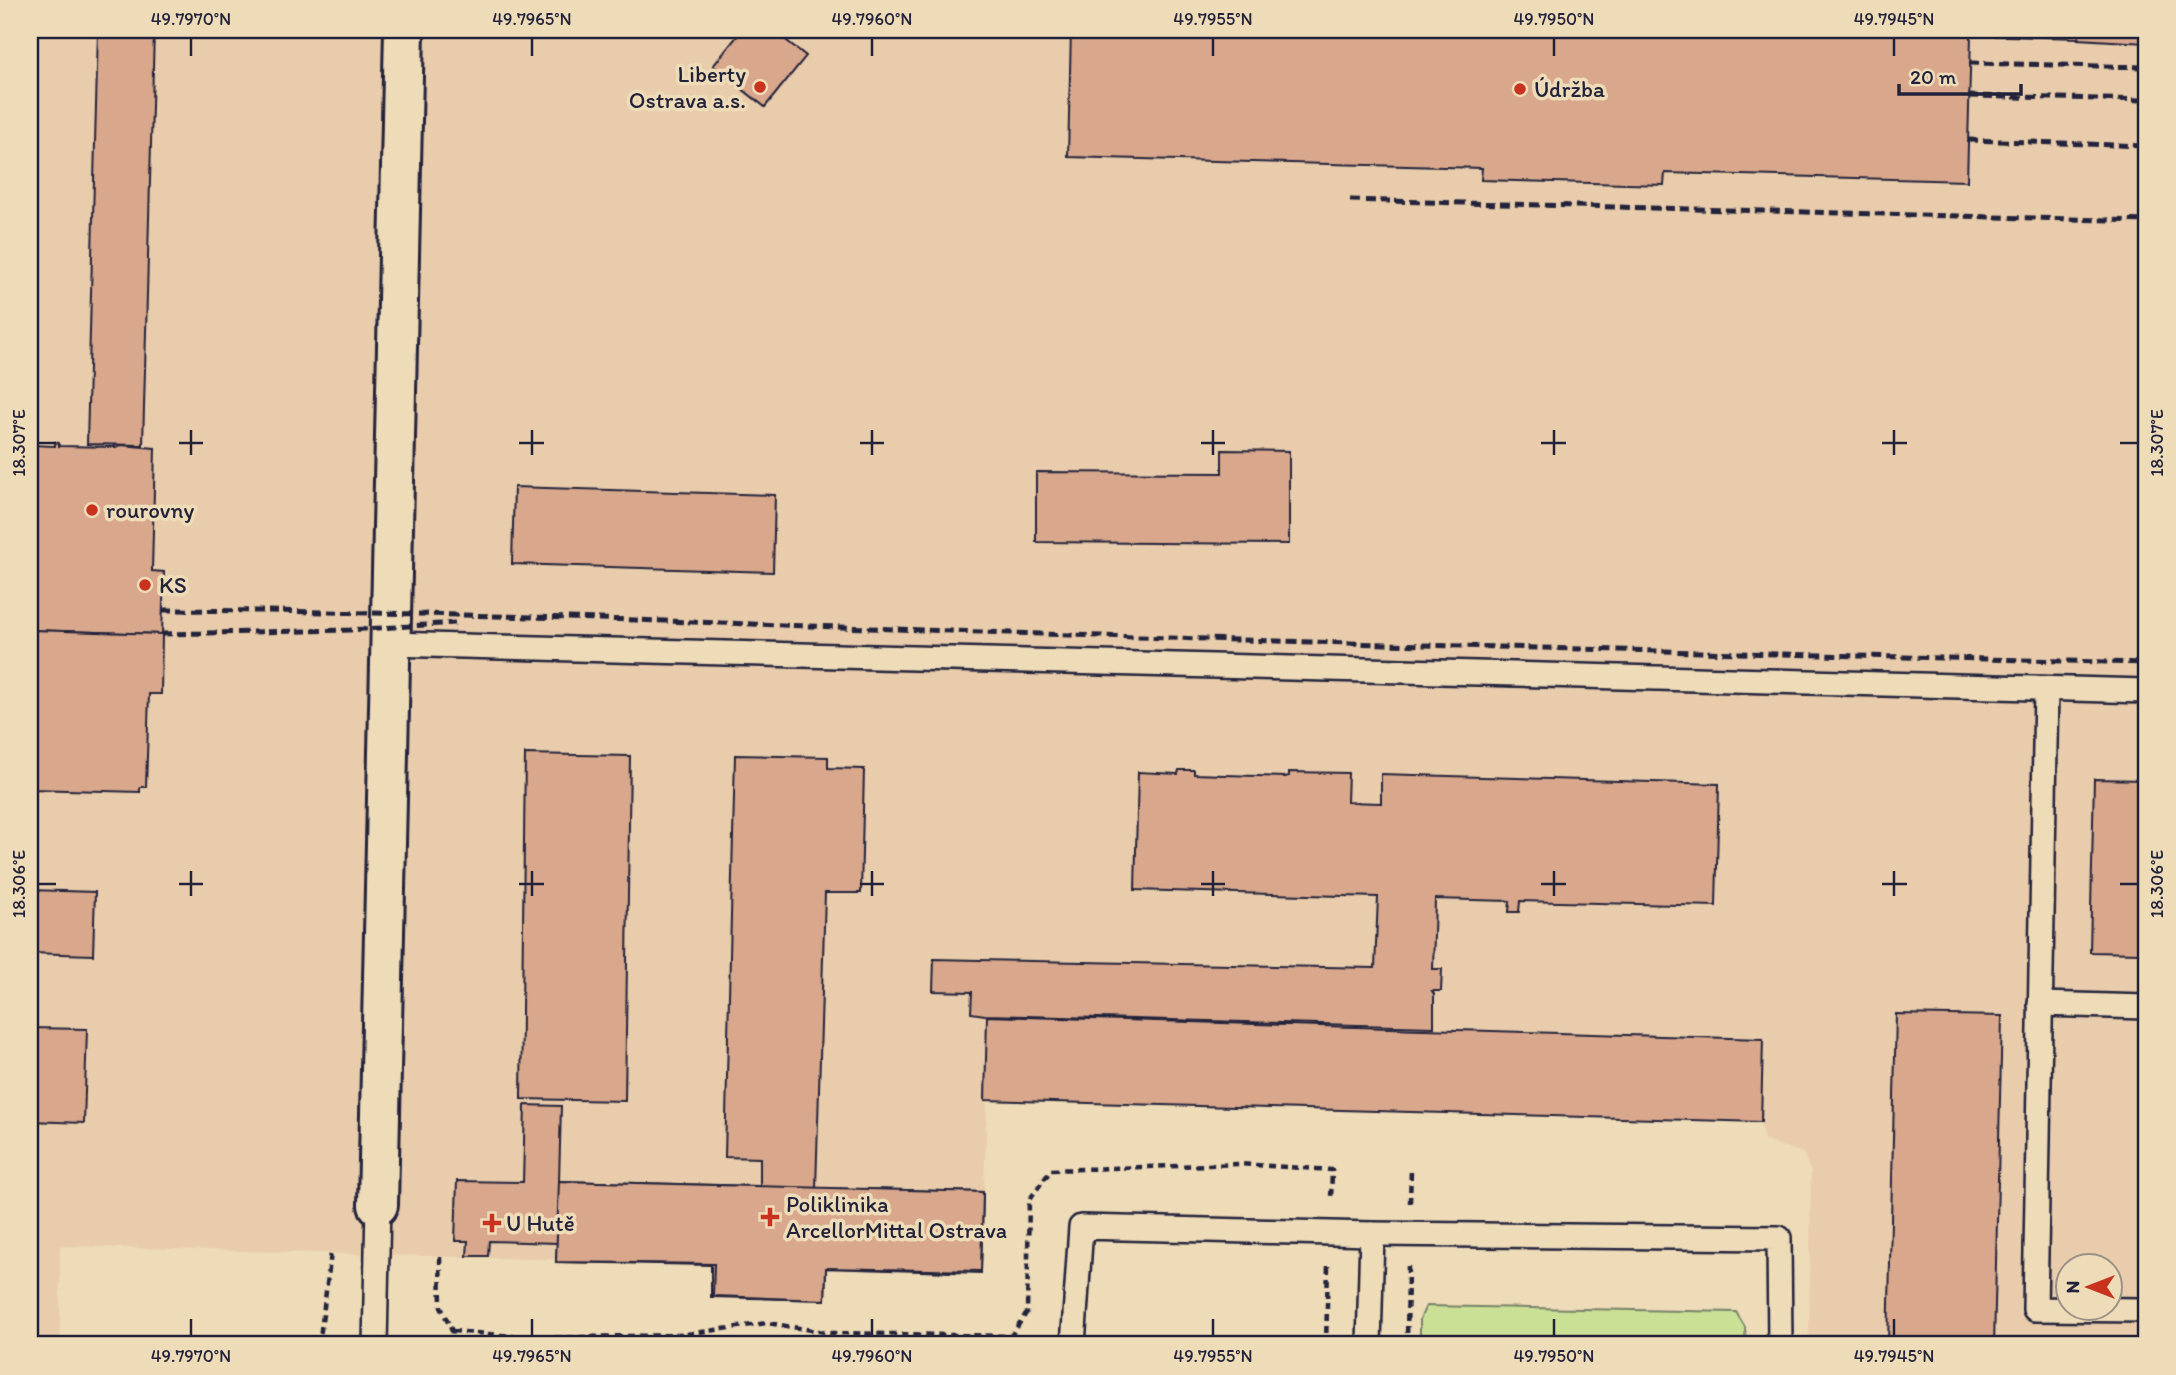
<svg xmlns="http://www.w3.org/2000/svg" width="2176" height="1375" font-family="Itim,sans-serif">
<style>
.built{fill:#e8ccab;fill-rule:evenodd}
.green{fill:#cae095;stroke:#768168;stroke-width:2}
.building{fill:#d9a88c;stroke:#22223b;stroke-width:2}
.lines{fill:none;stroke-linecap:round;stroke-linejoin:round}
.service-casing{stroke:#22223b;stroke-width:28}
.minor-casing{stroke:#22223b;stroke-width:44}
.path{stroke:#22223b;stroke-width:4.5;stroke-dasharray:7 5;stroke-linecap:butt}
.service{stroke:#eedbb8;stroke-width:23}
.minor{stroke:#eedbb8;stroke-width:38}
.rail{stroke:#22223b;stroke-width:5;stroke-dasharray:10 5;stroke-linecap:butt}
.ticks{fill:none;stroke:#22223b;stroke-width:2.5}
.poi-dot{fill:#c8321e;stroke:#eedbb8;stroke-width:2.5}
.labels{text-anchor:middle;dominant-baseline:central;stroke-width:7;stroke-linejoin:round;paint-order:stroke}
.poi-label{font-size:23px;fill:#22223b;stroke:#eedbb8;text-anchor:start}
.neatline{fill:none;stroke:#22223b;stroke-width:2.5}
.ticks-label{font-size:18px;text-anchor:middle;fill:#22223b}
</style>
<rect width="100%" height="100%" fill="#eedbb8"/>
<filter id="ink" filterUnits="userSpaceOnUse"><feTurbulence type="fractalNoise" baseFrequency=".0143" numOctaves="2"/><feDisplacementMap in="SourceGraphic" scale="14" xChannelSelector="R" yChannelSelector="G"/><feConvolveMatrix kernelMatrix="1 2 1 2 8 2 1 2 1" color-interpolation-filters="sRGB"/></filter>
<g filter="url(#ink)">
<path class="built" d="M30,30H2146V1345H1809L1811,1172L1803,1153L1764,1140L1760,1122L987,1101L981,1271L60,1246V1345H30ZM2068,1266H2110V1308H2068Z"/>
<path class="green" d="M1426,1306L1736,1312L1745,1327L1746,1345H1420V1319Z"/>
<g class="building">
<path d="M98,30H154L143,445L87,444Z"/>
<path d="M742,30H773L806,56L765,107L713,66Z"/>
<path d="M1071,30H2081L2080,38L1971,35L1967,181L1665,173L1664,185L1481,180L1482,168L1068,157Z"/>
<path d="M2081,30H2146V43L2078,39Z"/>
<path d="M55,442L59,443V446L116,447L121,445L155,448L152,571L164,572L162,634L30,630V445L55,446Z"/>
<path d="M1222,450L1289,451V544L1036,542V472L1222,473Z"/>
<path d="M514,487L775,495L773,572L512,564Z"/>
<path d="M30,630L162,634L161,694H149L146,787H140V792L30,789Z"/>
<path d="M525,754L630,756L625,1101L521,1099Z"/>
<path d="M735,755L828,757V768L864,769L861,893H825L816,1188L983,1192L981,1273L826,1268L825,1300L711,1297V1265L556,1262L557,1243L489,1241L488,1256H467L468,1241H455L457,1181L523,1182L525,1105L561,1106L559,1181L760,1186V1158L725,1157Z"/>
<path d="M1179,770H1194V774L1285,777L1289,776V772L1348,773L1347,802L1381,803V774L1719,784L1716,906L1520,901L1519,912H1509L1510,901L1435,899L1433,969H1442L1441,991H1432L1434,994V1027L985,1015L971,1013L972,992L933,991L934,959L1375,968L1378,897L1135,890L1138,772L1178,774Z"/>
<path d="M2094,779L2144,780L2140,953L2090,952Z"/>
<path d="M30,890L95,892L93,955L30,953Z"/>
<path d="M1896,1014L2002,1016L1994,1345H1888Z"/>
<path d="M987,1016L1763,1039L1761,1122L985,1100Z"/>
<path d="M30,1028L87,1029L84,1123L30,1121Z"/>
<path d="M559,1181L983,1192L981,1271L826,1268L825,1300L713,1296L714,1264L556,1262Z"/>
</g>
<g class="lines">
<g class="service-casing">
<g id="service">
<path d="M390,644L2146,691"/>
<path d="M2046,689L2035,1309L2146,1310"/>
<path d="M2040,1004L2146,1007"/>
<path d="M375,1345L378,1205"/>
<path d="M1073,1345L1081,1227L1372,1234L1779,1238L1780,1345"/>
<path d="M1369,1345L1372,1234"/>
</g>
</g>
<g class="minor-casing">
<path id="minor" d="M378,1205L404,30"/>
</g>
<g class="path">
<path d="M1410,1203L1411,1169"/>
<path d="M440,1257L441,1307L452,1331V1345"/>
<path d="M452,1331L538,1338"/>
<path d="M319,1345L331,1253"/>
<path d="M537,1345L538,1338L679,1335L767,1323L831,1333L1011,1336L1027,1312L1029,1200L1051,1170L1240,1164L1332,1170L1331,1200"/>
<path d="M1326,1345L1328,1265"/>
<path d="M1407,1345L1408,1264"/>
</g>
<use href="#service" class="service"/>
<use href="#minor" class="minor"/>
<g class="rail">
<path d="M1969,63L2146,67"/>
<path d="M1968,96L2146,100"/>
<path d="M1968,140L2146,146"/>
<path d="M1350,200L2146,221"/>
<path d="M163,610C465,612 768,625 1070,635C1429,646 1787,654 2146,663"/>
<path d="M162,634L350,630L455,623"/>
</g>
</g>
</g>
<path class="ticks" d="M191,38V56M532,38V56M872,38V56M1213,38V56M1554,38V56M1894,38V56M191,430V455M532,430V455M872,430V455M1213,430V455M1554,430V455M1894,430V455M38,443H56M179,443H203M519,443H544M860,443H884M1201,443H1225M1541,443H1566M1882,443H1907M2120,443H2138M191,871V896M532,871V896M872,871V896M1213,871V896M1554,871V896M1894,871V896M38,884H56M179,884H203M519,884H544M860,884H884M1201,884H1225M1541,884H1566M1882,884H1907M2120,884H2138M191,1319V1336M532,1319V1336M872,1319V1336M1213,1319V1336M1554,1319V1336M1894,1319V1336"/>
<g class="poi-dot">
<circle cx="760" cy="87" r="7"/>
<circle cx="1520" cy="89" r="7"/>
<circle cx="92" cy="510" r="7"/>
<circle cx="145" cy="585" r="7"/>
<path d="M766.5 1206.5h7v7h7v7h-7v7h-7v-7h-7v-7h7z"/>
<path d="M488.5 1212.5h7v7h7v7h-7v7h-7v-7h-7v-7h7z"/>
</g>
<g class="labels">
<g class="poi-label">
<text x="746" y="74" text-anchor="end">Liberty<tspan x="746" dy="26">Ostrava a.s.</tspan></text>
<text x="1534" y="89">Údržba</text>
<text x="106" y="510">rourovny</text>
<text x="159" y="585">KS</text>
<text x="786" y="1204">Poliklinika<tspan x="786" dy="26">ArcellorMittal Ostrava</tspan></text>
<text x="506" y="1223">U Hutě</text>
</g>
</g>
<rect width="2176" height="1375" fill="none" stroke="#eedbb8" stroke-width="77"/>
<g transform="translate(2089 1287) rotate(270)"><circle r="33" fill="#eedbb8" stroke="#9c9186" stroke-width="2"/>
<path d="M0-5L12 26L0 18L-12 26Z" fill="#c8321e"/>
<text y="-10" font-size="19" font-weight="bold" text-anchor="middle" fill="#22223b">N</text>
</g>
<path d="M1899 84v10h122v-10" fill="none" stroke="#22223b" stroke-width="3.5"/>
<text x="1910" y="84" font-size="21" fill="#22223b" stroke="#eedbb8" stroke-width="5" paint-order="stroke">20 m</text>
<rect x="38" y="38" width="2100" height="1298" class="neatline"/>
<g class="ticks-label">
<text x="191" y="25">49.7970°N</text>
<text x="532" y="25">49.7965°N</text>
<text x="872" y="25">49.7960°N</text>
<text x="1213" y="25">49.7955°N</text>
<text x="1554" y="25">49.7950°N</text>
<text x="1894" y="25">49.7945°N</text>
<text transform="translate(2157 443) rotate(-90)" y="6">18.307°E</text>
<text transform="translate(19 443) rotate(-90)" y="6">18.307°E</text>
<text transform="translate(2157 884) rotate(-90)" y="6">18.306°E</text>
<text transform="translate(19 884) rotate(-90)" y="6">18.306°E</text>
<text x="191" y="1362">49.7970°N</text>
<text x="532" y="1362">49.7965°N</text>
<text x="872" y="1362">49.7960°N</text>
<text x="1213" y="1362">49.7955°N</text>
<text x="1554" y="1362">49.7950°N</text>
<text x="1894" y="1362">49.7945°N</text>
</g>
</svg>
